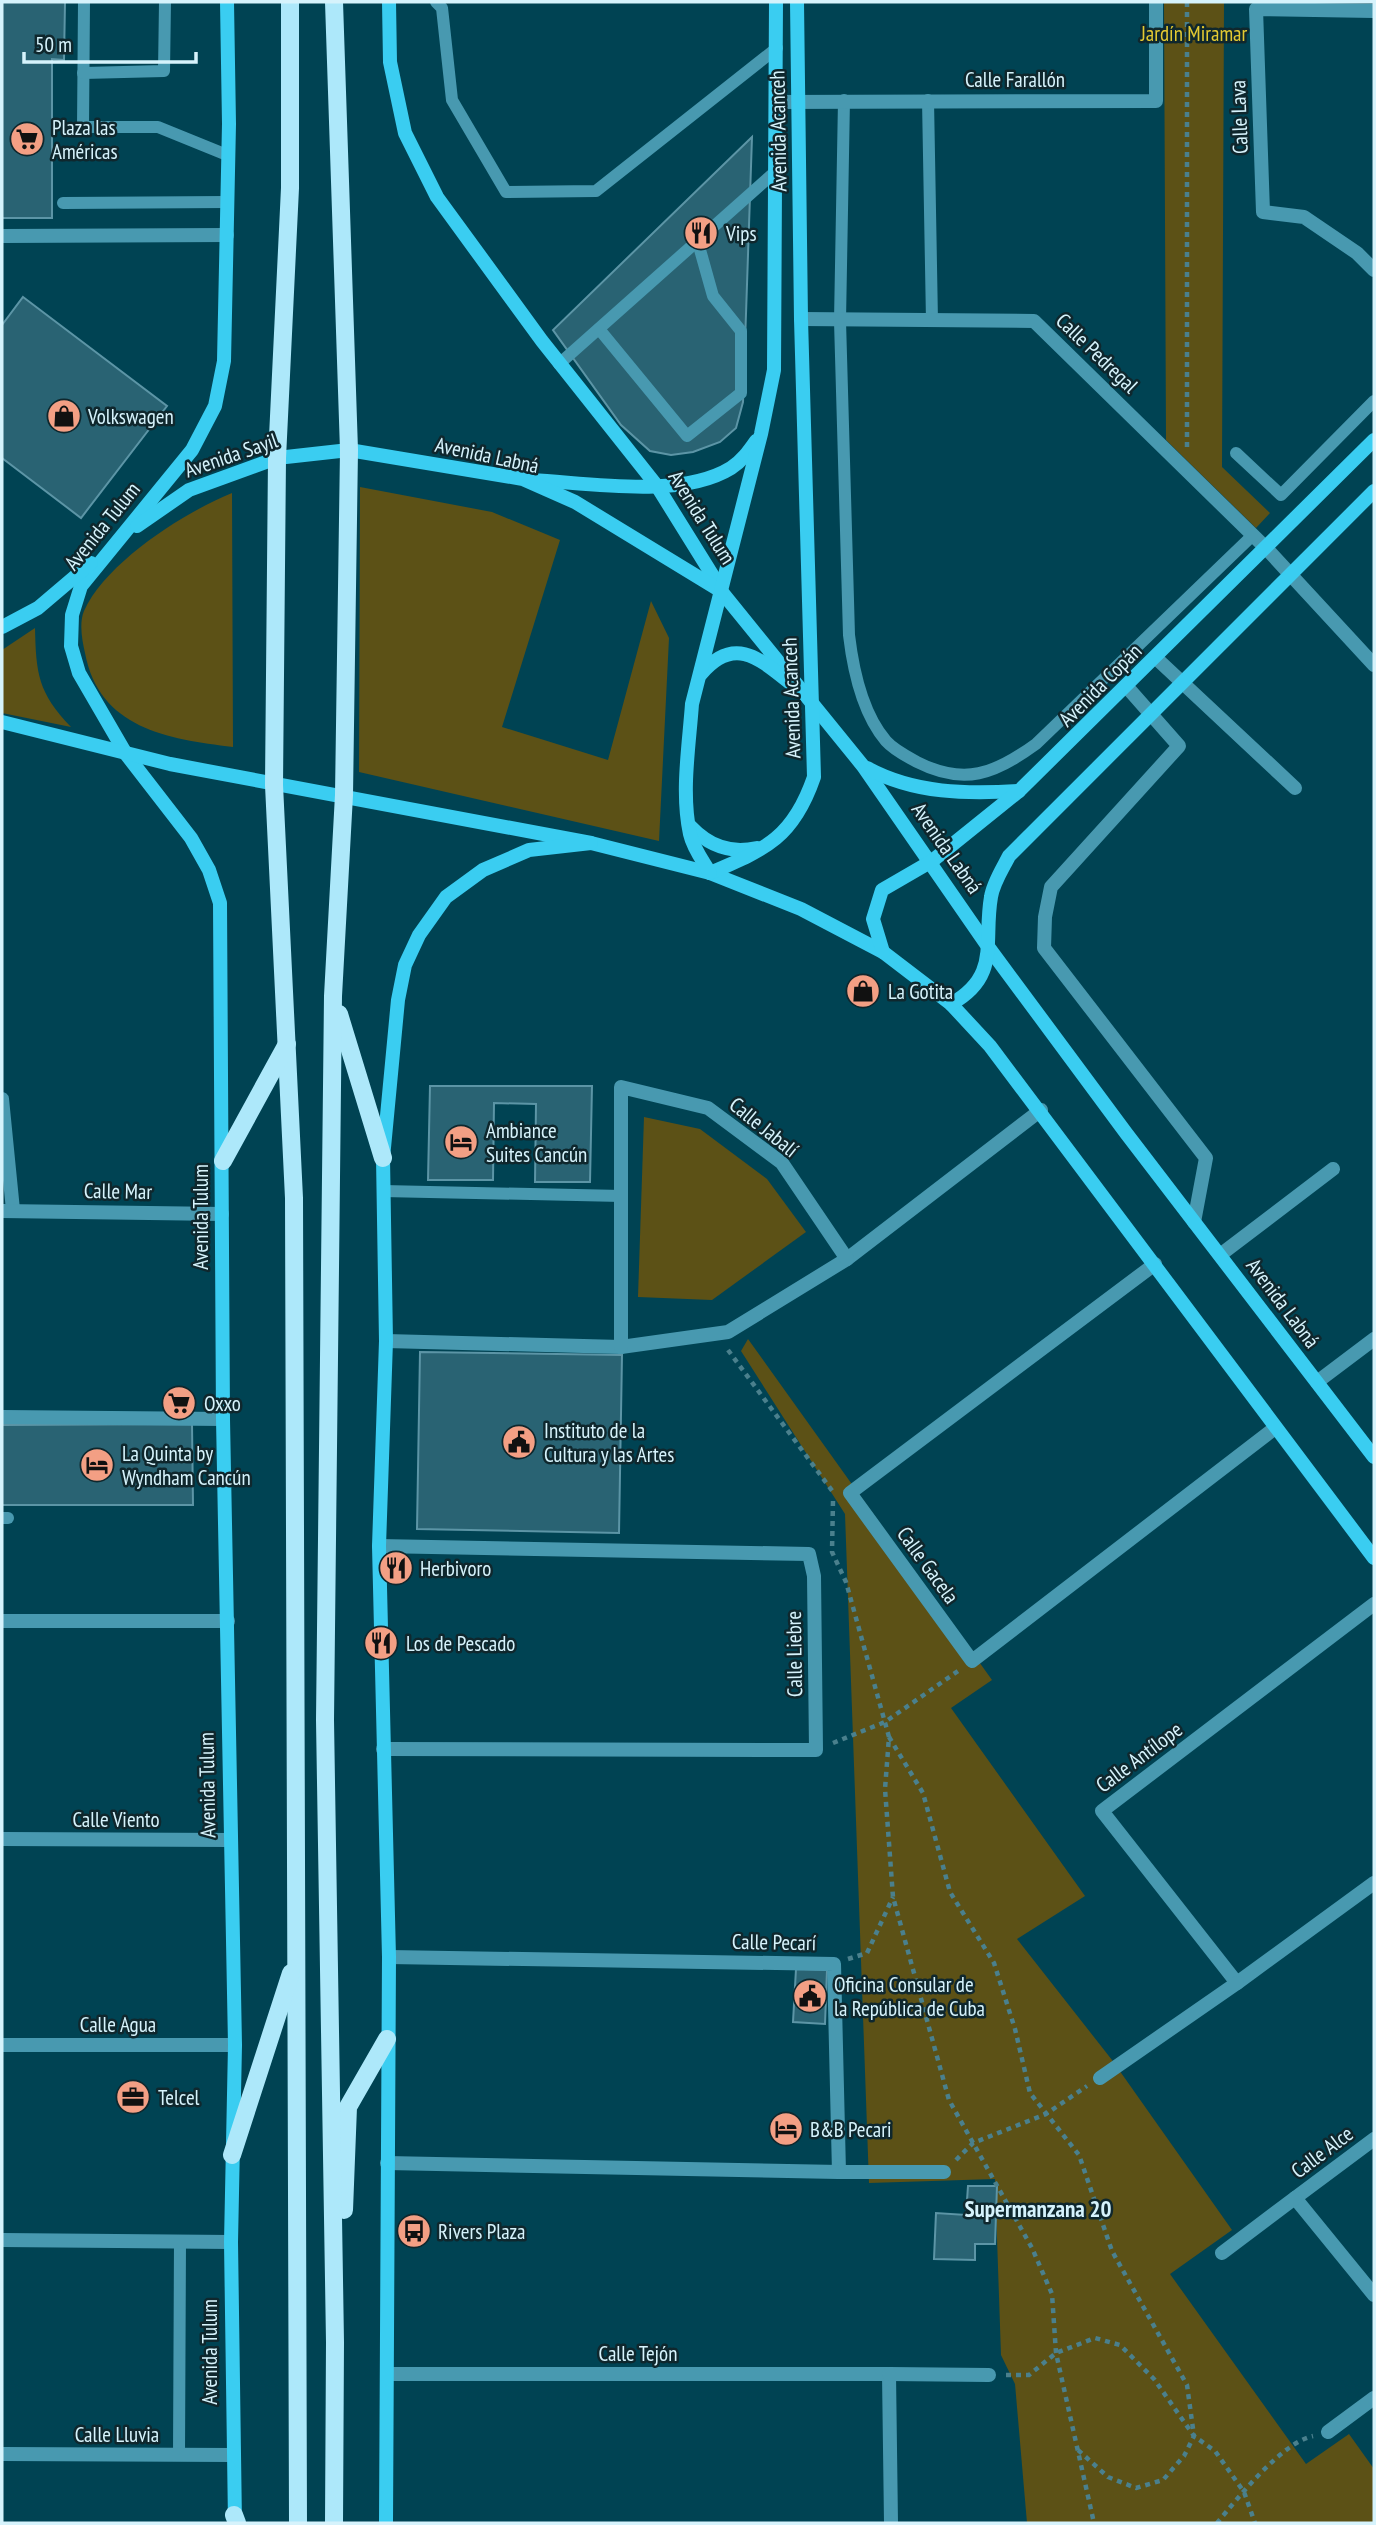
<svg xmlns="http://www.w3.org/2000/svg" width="1376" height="2525" font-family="'PT Sans Narrow',sans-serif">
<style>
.green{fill:#5c5116}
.building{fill:#296373;stroke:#5c95a6;stroke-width:2}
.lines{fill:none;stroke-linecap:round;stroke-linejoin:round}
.path{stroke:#4a808d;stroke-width:4.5;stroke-dasharray:5 5;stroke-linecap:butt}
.lane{stroke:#4899b0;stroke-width:12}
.street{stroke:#4899b0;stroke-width:14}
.secondary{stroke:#3acdf1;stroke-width:14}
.primary{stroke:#ade8fa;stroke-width:18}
.labels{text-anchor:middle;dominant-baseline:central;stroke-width:5;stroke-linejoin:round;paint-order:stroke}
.park-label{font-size:21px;fill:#e3c932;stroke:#0f272d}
.street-label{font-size:21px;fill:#d6f3fc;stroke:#0f272d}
.poi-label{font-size:21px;fill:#d6f3fc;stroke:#0f272d;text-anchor:start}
.neighbourhood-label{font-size:23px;font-weight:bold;fill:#d6f3fc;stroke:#0f272d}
</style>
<rect width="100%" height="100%" fill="#004353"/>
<g class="green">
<path d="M1164,2H1224L1222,467L1270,513L1256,528L1166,440Z"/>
<path d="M360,487L492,512L560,540L502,727L608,760L651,601L669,638L659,841L359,772Z"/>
<path d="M232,493L233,747C167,739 99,728 85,653C82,640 79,623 84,611C106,562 185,512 232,493Z"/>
<path d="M35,628C36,673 38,693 71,727L2,713V650Z"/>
<path d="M644,1117L700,1129L767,1179L806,1232L712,1300L638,1297Z"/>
<path d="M748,1339L992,1680L951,1708L1085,1896L1017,1939L1112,2060L1232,2230L1170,2274L1306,2464L1349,2434L1374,2469V2523H1027L1015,2384L1001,2355L995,2179L869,2183L845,1514L741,1351Z"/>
</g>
<g class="building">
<path d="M2,2H65L64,60L52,59V218H2Z"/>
<path d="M752,137L743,402L736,428L720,442L693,452L671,455L650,451L621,425L553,330Z"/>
<path d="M23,297L167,406L81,518L2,458V325Z"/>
<path d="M430,1086H592L590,1182H535L536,1104L494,1103L493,1180H428Z"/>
<path d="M420,1352L622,1355L619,1533L417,1529Z"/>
<path d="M192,1424L193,1505H2V1425Z"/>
<path d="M796,1969L827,1970L825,2024L793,2022Z"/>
<path d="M968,2186H997L995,2244H975V2260L934,2259L936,2213L966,2215Z"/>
</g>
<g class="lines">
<g class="path">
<path d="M1187,2V447"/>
<path d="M728,1350L833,1492"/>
<path d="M833,1501L832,1552L846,1582L889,1737L885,1789L893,1897L949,2100L1032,2248L1052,2294L1056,2353L1094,2523"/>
<path d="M889,1737L923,1793L950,1892L994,1963L1015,2029L1030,2093L1079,2155L1112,2251L1187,2385L1194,2436L1184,2456L1163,2480L1136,2488L1108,2477L1078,2450"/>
<path d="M833,1743L885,1722L958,1671"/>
<path d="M848,1959L867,1953L893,1897"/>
<path d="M956,2160L973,2143L1046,2114L1087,2086"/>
<path d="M1006,2375H1029L1056,2353L1095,2338L1120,2345L1154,2379L1194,2436L1215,2451L1244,2492L1255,2523"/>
<path d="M1217,2523C1238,2498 1281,2443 1313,2436"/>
</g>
<g class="lane">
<path d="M84,2L83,127H158L227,155"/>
<path d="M436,2L442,8L452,100L506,192L596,191L777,48"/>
<path d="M83,73L164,71L165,2"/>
<path d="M844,100L840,321L849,635C853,669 863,714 886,741C894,750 906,756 917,762C964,786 995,774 1036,744L1252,536"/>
<path d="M928,100L932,321"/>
<path d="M63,203L227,202"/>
<path d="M599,329L687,436L741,393V331L713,296L697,239"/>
<path d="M559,364L775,172"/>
<path d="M1236,453L1281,495L1374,401"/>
<path d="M383,1191L622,1196"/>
<path d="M2,1518H8"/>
<path d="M179,2455L180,2241"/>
</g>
<g class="street">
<path d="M1374,11L1256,9L1263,212L1304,217L1357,253L1374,270"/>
<path d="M776,102L1156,101V2"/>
<path d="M2,236L227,235"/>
<path d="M801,319L1034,321L1266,548L1374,665"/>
<path d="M1156,658L1295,788"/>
<path d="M1127,687L1179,746L1051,887L1045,917L1044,948L1206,1158L1194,1222"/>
<path d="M2,1099L13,1210"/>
<path d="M2,1211L222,1214"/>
<path d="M1220,1255L1333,1169"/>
<path d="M1155,1264L850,1493L972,1661L1275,1428"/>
<path d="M386,1341L621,1347L728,1332L847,1259L1041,1110"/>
<path d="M621,1347V1087L708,1108L782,1163L847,1259"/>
<path d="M1317,1382L1374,1339"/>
<path d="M2,1417L223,1419"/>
<path d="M379,1546L809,1554L814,1576L816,1750L383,1749"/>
<path d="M1374,1604L1102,1811L1237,1983L1374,1883"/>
<path d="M2,1621H228"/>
<path d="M2,1839L230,1840"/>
<path d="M2,2045H235"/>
<path d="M1100,2078L1237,1983"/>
<path d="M1374,2139L1295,2198L1374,2295"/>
<path d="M387,2163L839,2172L834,1964L389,1957"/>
<path d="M839,2172H944"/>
<path d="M2,2240L231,2242"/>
<path d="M1222,2253L1295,2198"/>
<path d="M387,2374H889L891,2523"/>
<path d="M889,2374L989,2375"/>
<path d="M1328,2432L1374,2398"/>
<path d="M2,2454L233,2455"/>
</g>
<g class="secondary">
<path d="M227,2L229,124L224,361L215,406L192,450L81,586L72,615L71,646L79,673L126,754L191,838L209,870L220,903L223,1419L235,2045L231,2242L235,2523"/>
<path d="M389,2L390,62L405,133L437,197L542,341L657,486L721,589"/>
<path d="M533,480C589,483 681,499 731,468C742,461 749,451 756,441"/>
<path d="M137,526L189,490L277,458L349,450L523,479L575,502L721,591L863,766L989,948L1126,1133L1374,1457"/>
<path d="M2,627L38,608L91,563"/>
<path d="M701,674C733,636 758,657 789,682"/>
<path d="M2,722L170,764L591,843L710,873L801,909L883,952L951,1004L990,1046L1374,1558"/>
<path d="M867,768C915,794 967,794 1019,791"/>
<path d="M690,826C709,846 730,854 757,848"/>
<path d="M710,873C766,849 793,838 814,777L801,319L797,2"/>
<path d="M710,873C703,861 693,848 690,834C681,793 689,746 692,704L761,434L774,370L776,2"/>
<path d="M883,952L873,919L882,890L932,861L1019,791L1374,440"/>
<path d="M951,1004C1001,976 983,942 991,897C993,883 1003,868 1009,856L1374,491"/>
<path d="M386,2523L389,1957L379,1546L386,1341L383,1158L398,1000L405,965L419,935L446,897L483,870L529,850L591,843"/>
</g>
<g class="primary">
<path d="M290,2V188L277,458L274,785L294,1198L298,2523"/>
<path d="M339,1014L383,1158"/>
<path d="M223,1161L287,1044"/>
<path d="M232,2155L291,1973"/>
<path d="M344,2210L348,2107L387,2039"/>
<path d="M234,2515L237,2523"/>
<path d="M334,2523L335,2342L325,1720L333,996L344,795L349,450L334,2"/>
</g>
</g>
<defs>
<g id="supermarket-disc" transform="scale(1.75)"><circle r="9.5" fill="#f39f84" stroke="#0f272d"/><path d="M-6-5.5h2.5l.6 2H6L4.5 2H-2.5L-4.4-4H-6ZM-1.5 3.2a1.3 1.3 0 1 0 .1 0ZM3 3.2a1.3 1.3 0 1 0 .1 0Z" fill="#111"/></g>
<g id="restaurant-disc" transform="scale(1.75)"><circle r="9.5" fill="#f39f84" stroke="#0f272d"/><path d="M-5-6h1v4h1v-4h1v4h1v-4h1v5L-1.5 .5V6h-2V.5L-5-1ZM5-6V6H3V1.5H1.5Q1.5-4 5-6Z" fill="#111"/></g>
<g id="shop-disc" transform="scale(1.75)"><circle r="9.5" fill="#f39f84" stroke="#0f272d"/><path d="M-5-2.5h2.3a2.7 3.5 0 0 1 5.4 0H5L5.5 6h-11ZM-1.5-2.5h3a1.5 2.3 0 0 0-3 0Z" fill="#111"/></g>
<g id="hotel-disc" transform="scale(1.75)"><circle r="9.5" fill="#f39f84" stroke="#0f272d"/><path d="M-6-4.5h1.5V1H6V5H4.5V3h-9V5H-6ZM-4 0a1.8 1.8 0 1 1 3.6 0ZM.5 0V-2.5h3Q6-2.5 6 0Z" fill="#111"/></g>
<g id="civic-disc" transform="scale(1.75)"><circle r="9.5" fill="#f39f84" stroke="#0f272d"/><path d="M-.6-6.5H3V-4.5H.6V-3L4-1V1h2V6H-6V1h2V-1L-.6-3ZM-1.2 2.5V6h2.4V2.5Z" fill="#111"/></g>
<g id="office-disc" transform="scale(1.75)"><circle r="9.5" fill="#f39f84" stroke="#0f272d"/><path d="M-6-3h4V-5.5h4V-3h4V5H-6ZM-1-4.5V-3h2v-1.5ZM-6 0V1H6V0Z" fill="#111"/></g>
<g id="bus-disc" transform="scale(1.75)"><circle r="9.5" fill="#f39f84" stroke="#0f272d"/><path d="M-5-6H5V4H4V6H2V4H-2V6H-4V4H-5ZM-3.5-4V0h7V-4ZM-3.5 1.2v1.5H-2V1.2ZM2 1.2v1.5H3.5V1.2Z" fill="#111"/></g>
</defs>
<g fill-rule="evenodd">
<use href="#supermarket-disc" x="27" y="139"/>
<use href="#restaurant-disc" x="701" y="233"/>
<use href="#shop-disc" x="64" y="416"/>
<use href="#shop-disc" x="863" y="991"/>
<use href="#hotel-disc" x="461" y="1142"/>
<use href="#supermarket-disc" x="179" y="1403"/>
<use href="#civic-disc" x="519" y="1442"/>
<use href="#hotel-disc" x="97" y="1465"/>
<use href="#restaurant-disc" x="396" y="1568"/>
<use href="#restaurant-disc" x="381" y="1643"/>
<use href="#civic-disc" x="810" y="1996"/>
<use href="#office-disc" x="133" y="2097"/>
<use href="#hotel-disc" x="786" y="2129"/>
<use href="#bus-disc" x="414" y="2231"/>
</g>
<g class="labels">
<g class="park-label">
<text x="1194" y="33">Jardín Miramar</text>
</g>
<g class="street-label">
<text x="1015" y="79">Calle Farallón</text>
<text transform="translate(1239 117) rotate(-92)">Calle Lava</text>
<text transform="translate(778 131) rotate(-91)">Avenida Acanceh</text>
<text transform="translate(1097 353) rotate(44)">Calle Pedregal</text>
<text transform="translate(231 455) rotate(-19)">Avenida Sayil</text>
<text transform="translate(487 455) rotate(12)">Avenida Labná</text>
<text transform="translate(702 517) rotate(58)">Avenida Tulum</text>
<text transform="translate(102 526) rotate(-51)">Avenida Tulum</text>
<text transform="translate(1100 685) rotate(-45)">Avenida Copán</text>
<text transform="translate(791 698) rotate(-92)">Avenida Acanceh</text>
<text transform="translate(947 848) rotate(55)">Avenida Labná</text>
<text transform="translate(764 1127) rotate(39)">Calle Jabalí</text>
<text transform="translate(118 1191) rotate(1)">Calle Mar</text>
<text transform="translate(200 1217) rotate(-90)">Avenida Tulum</text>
<text transform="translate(1283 1303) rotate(53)">Avenida Labná</text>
<text transform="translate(928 1565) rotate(54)">Calle Gacela</text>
<text transform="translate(794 1654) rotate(-91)">Calle Liebre</text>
<text transform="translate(1139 1757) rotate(-37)">Calle Antílope</text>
<text transform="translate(207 1785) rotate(-91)">Avenida Tulum</text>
<text x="116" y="1819">Calle Viento</text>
<text transform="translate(774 1942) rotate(1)">Calle Pecarí</text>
<text x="118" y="2024">Calle Agua</text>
<text transform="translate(1322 2152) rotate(-37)">Calle Alce</text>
<text transform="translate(209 2352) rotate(-90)">Avenida Tulum</text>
<text x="638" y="2353">Calle Tejón</text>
<text x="117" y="2434">Calle Lluvia</text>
</g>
<g class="poi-label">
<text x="52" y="127">Plaza las<tspan x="52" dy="24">Américas</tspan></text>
<text x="726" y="233">Vips</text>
<text x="88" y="416">Volkswagen</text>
<text x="888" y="991">La Gotita</text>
<text x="486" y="1130">Ambiance<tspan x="486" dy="24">Suites Cancún</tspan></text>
<text x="204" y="1403">Oxxo</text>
<text x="544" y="1430">Instituto de la<tspan x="544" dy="24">Cultura y las Artes</tspan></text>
<text x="122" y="1453">La Quinta by<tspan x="122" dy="24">Wyndham Cancún</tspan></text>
<text x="420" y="1568">Herbivoro</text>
<text x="406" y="1643">Los de Pescado</text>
<text x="834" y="1984">Oficina Consular de<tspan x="834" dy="24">la República de Cuba</tspan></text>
<text x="158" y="2097">Telcel</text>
<text x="810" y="2129">B&amp;B Pecari</text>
<text x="438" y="2231">Rivers Plaza</text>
</g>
<g class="neighbourhood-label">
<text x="1038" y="2208">Supermanzana 20</text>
</g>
</g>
<rect width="1376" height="2525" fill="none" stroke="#d6f3fc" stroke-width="7"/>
<path d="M24 52v10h172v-10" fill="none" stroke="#d6f3fc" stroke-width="3.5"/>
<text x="35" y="52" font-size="21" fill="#d6f3fc" stroke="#0f272d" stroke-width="5" paint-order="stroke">50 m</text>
</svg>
